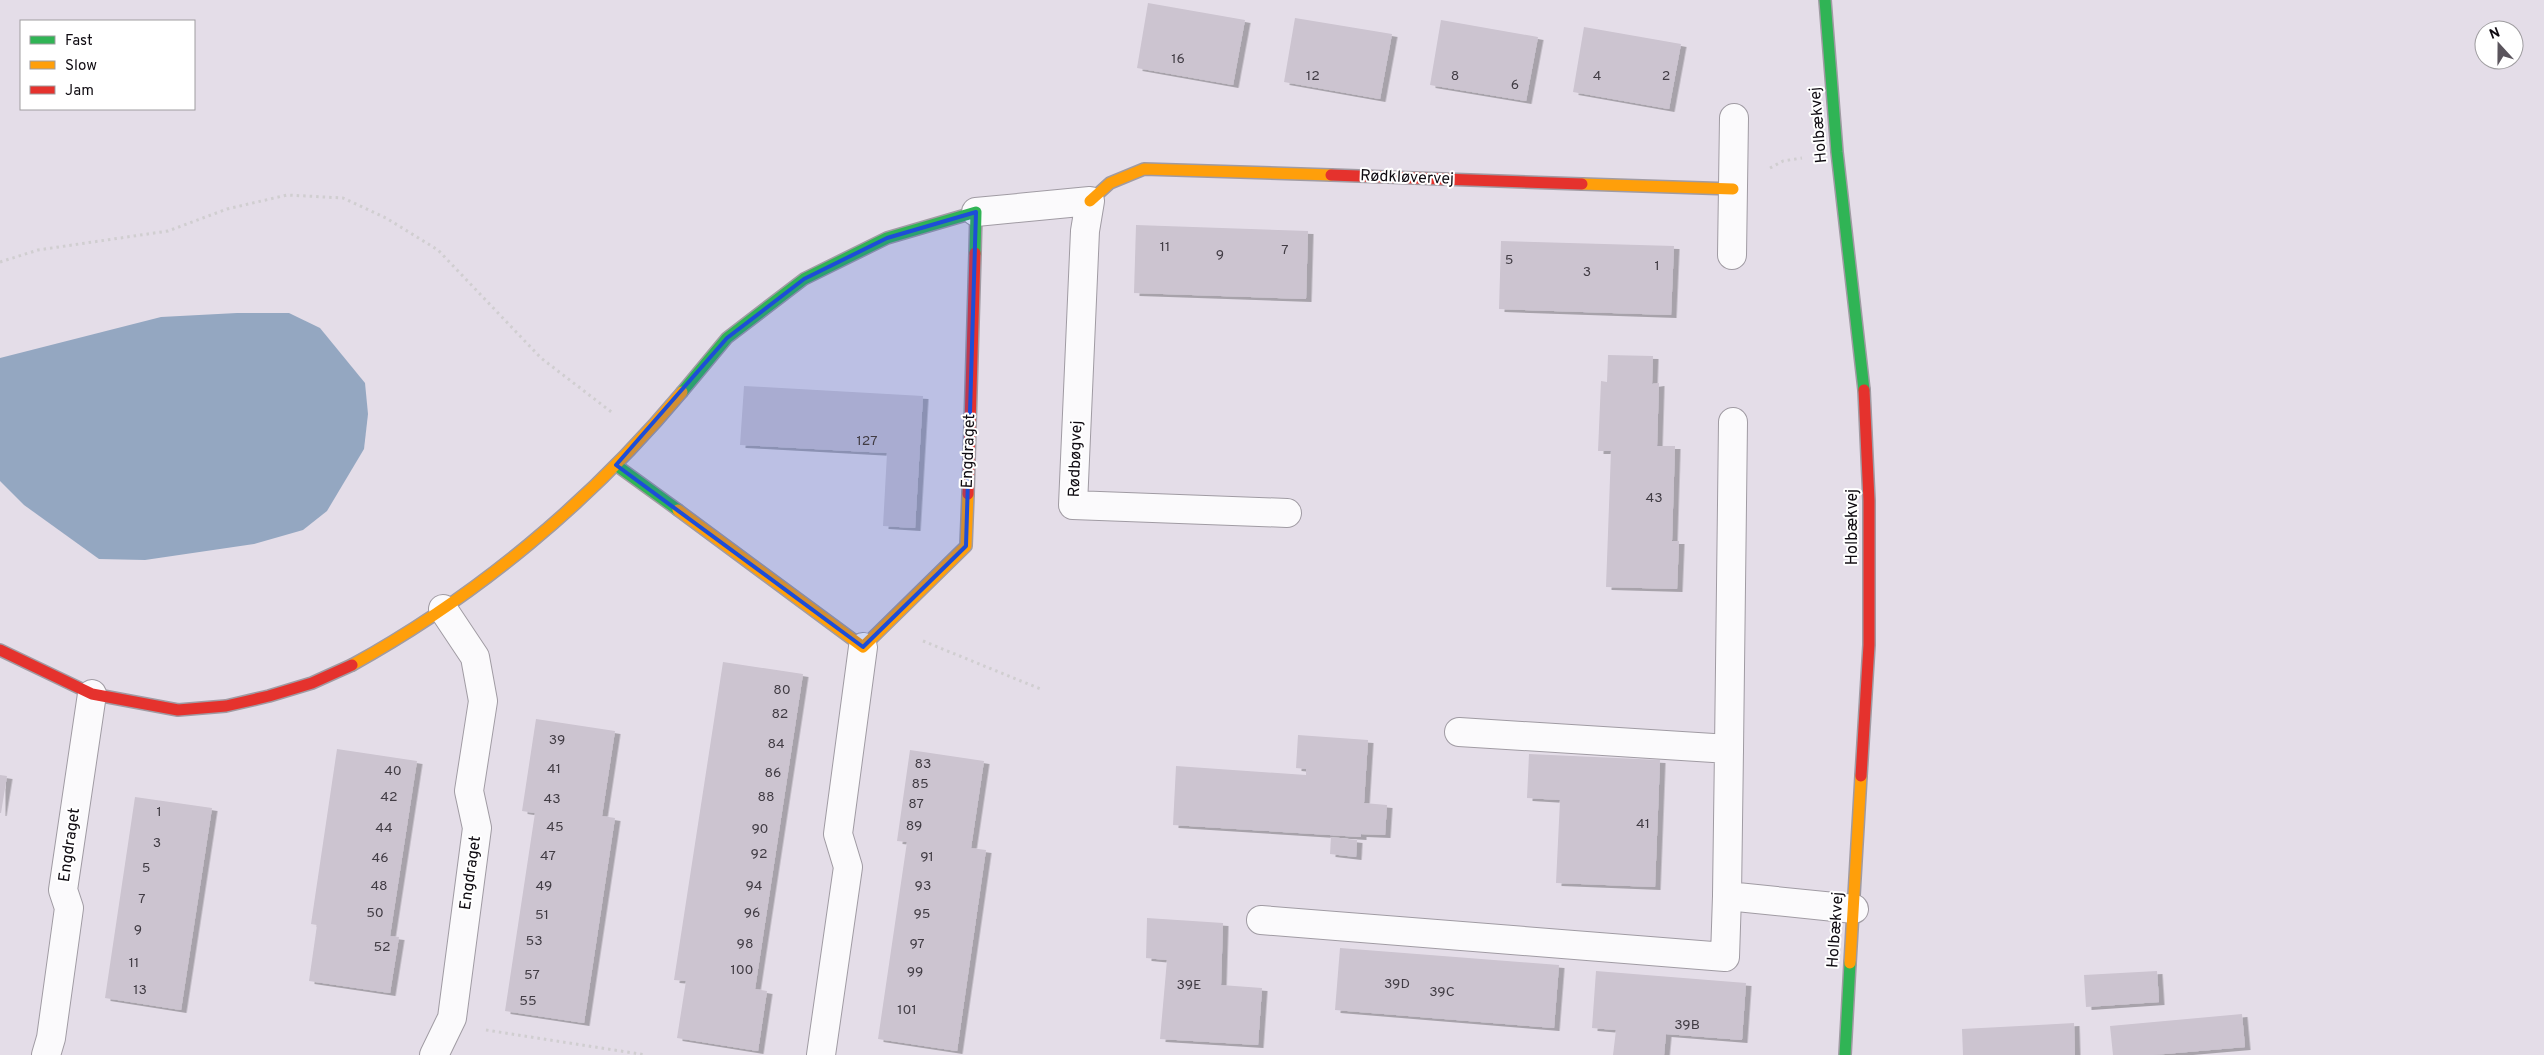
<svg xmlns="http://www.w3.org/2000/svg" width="2544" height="1055" font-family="Overpass,sans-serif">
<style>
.water{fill:#94a7c1}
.building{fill:#ccc4d0;filter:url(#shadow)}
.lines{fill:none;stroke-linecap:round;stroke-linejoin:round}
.street-casing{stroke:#a09ba3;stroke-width:30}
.fast-casing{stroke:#a09ba3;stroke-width:14}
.slow-casing{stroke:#a09ba3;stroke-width:14}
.jam-casing{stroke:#a09ba3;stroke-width:14}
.path{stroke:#d0ced0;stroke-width:3;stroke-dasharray:2.5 4;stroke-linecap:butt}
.street{stroke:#fbfafc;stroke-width:28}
.fast{stroke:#30b455;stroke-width:11}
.slow{stroke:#ff9f0a;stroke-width:11}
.jam{stroke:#e5322d;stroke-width:11}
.marked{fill:#1d4ed8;fill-opacity:0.2;stroke:#1d4ed8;stroke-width:4;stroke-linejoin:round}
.labels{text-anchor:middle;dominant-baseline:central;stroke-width:4;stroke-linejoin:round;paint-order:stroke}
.number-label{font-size:14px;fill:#413c44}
.street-label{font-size:16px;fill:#0f0b11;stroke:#fff}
</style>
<defs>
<filter id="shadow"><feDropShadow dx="5.5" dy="3" stdDeviation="0" flood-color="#0004"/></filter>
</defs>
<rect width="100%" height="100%" fill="#e4dde8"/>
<path class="water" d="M237,313H289L320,328L365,383L368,414L364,449L327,511L303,530L254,544L145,560L99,559L24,505L0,481V358L161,317Z"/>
<g class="building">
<path d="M1148,3L1245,20L1233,85L1137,68Z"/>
<path d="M1295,18L1392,34L1380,99L1284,82Z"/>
<path d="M1441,20L1538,37L1526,101L1430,85Z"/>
<path d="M1584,27L1681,44L1669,109L1573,92Z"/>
<path d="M1136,225L1308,231L1306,299L1134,293Z"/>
<path d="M1501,241L1674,246L1671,315L1499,309Z"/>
<path d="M1608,355L1653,356L1652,384L1659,383L1657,446H1675L1672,541H1679L1677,589L1606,587L1611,451H1598L1601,381L1607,382Z"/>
<path d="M744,386L923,396L915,528L883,526L887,453L740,445Z"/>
<path d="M723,662L803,674L755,989L767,991L758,1051L677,1038L686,981L674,980Z"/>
<path d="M536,719L615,731L602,816L615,818L584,1023L505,1011L535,813L522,811Z"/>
<path d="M1298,735L1368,740L1364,803L1387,805L1385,835L1361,834V837L1173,825L1176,766L1306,775V769L1296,768Z"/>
<path d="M337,749L417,761L390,936L399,937L390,993L309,981L317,925L311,924Z"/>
<path d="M910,750L984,761L971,848L986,850L957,1051L878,1039L907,842L897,841Z"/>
<path d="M1529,754L1660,760L1655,887L1556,883L1560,800L1527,798Z"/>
<path d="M0,775L7,776L1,813H0Z"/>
<path d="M135,797L212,808L181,1010L105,998Z"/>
<path d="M1331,837L1357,840L1356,857L1330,854Z"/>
<path d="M1147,918L1223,923L1221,985L1262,988L1258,1045L1160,1039L1167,960L1146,958Z"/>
<path d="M1340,948L1559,965L1554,1028L1335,1010Z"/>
<path d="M1596,971L1746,983L1742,1040L1666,1034L1664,1055H1613L1616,1030L1592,1028Z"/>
<path d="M2157,971L2159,1002L2086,1007L2084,975Z"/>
<path d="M2242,1014L2245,1047L2153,1055H2113L2110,1026Z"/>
<path d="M2074,1023L2075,1055H1963L1962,1029Z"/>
</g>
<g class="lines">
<g class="street-casing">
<g id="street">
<path d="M976,212L1090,201L1085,231L1073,505L1287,513"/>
<path d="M1732,255L1734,118"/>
<path d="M1459,732L1729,749L1727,896L1854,909"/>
<path d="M1729,749L1733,422"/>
<path d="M1261,920L1725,957L1727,896"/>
<path d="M46,1055L51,1038L69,908L63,890L92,694"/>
<path d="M434,1055L452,1018L477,828L469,791L483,701L475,657L443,609"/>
<path d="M821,1055L848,867L838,834L863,647"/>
</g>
</g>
<g class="fast-casing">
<g id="fast">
<path d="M1825,0L1837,152L1864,390"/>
<path d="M682,392L727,338L804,279L887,238L976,212L975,253"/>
<path d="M616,465L678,510"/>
<path d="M1845,1055L1850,963"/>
</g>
</g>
<g class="slow-casing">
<g id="slow">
<path d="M1582,184L1733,189"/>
<path d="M1090,201L1110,183L1144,169L1331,175"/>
<path d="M678,510L863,647L966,546L968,494"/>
<path d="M352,665C477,596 590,502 682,392"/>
<path d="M1850,963L1861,776"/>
</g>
</g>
<g class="jam-casing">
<g id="jam">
<path d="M1331,175L1582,184"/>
<path d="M968,494L975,253"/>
<path d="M0,650L92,694L178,710L226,706L269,696L312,683L352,665"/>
<path d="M1861,776L1869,645V501L1864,390"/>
</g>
</g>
<g class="path">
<path d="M1770,168L1783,161L1802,158"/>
<path d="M0,262L38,250L168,231L227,209L287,195L343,198L386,218L438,250L541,358L614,414"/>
<path d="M923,641L1043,690"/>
<path d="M486,1030L646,1055"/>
</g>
<use href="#street" class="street"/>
<use href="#fast" class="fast"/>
<use href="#slow" class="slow"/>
<use href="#jam" class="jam"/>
</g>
<path class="marked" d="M976,212L966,546L863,647L616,465L727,338L804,279L887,238Z"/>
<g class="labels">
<g class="number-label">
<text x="1178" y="59">16</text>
<text x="1313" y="76">12</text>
<text x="1455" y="76">8</text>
<text x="1597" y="76">4</text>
<text x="1666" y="76">2</text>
<text x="1515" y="85">6</text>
<text x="1165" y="247">11</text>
<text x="1285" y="250">7</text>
<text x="1220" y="255">9</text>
<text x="1509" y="260">5</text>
<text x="1657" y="266">1</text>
<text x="1587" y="272">3</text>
<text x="867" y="441">127</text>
<text x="1654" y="498">43</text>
<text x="782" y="690">80</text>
<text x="780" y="714">82</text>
<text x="557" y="740">39</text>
<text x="776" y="744">84</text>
<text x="923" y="764">83</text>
<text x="554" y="769">41</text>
<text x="393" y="771">40</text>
<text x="773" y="773">86</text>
<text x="920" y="784">85</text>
<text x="389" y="797">42</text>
<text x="766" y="797">88</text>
<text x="552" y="799">43</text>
<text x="916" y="804">87</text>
<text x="159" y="812">1</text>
<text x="1643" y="824">41</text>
<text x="914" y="826">89</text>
<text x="555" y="827">45</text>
<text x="384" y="828">44</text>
<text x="760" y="829">90</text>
<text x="157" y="843">3</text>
<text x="759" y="854">92</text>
<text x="548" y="856">47</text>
<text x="927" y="857">91</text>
<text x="380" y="858">46</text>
<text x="146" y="868">5</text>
<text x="379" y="886">48</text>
<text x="544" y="886">49</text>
<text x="754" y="886">94</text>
<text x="923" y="886">93</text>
<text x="142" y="899">7</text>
<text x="375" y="913">50</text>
<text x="752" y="913">96</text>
<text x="922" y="914">95</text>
<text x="542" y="915">51</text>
<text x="138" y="930">9</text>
<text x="534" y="941">53</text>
<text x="745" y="944">98</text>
<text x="917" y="944">97</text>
<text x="382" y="947">52</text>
<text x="134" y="963">11</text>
<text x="742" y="970">100</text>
<text x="915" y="972">99</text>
<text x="532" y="975">57</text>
<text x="1397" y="984">39D</text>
<text x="1189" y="985">39E</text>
<text x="140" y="990">13</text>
<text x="1442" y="992">39C</text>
<text x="528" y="1001">55</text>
<text x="907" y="1010">101</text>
<text x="1687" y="1025">39B</text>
</g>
<g class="street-label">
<text transform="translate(1819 125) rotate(-95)">Holbækvej</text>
<text transform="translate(1407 178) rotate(2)">Rødkløvervej</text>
<text transform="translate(969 451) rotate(-88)">Engdraget</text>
<text transform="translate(1076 459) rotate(-88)">Rødbøgvej</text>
<text transform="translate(1853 527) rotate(-90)">Holbækvej</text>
<text transform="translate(70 845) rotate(-82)">Engdraget</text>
<text transform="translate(471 873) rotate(-82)">Engdraget</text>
<text transform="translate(1836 930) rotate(-86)">Holbækvej</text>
</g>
</g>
<rect x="20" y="20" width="175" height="90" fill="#ffffff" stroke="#9f9da0"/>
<rect x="30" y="36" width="25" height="8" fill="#30b455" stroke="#9f9da0"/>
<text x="65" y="45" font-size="15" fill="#0f0b11">Fast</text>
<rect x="30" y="61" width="25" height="8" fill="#ff9f0a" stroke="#9f9da0"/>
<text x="65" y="70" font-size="15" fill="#0f0b11">Slow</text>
<rect x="30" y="86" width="25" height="8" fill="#e5322d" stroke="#9f9da0"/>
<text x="65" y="95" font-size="15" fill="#0f0b11">Jam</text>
<g transform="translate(2499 45) rotate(339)"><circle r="24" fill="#ffffff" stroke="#9f9da0"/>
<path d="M0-4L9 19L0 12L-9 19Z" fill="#5a545c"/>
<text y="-8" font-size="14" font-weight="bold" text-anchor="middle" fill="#0f0b11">N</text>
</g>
</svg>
